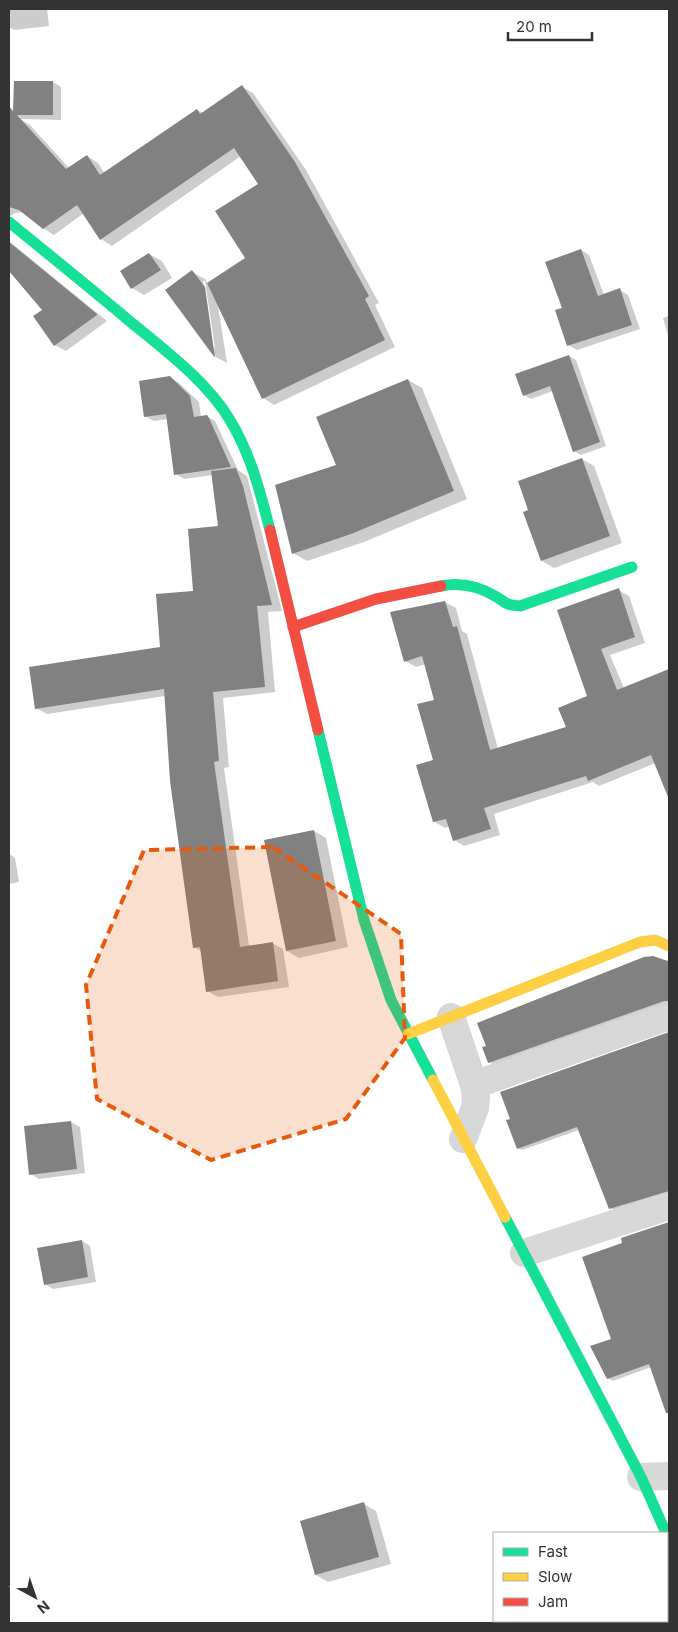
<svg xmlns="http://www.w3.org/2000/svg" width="678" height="1632" font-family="Inter,sans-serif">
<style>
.shadow{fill:#0003;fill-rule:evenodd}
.building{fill:#818181}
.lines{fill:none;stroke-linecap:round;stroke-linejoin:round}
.street{stroke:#d7d7d7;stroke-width:28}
.fast{stroke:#16e098;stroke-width:11}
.slow{stroke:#ffcf43;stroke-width:11}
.jam{stroke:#f24e42;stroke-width:11}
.marked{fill:#e8590c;fill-opacity:0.2;stroke:#e8590c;stroke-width:4;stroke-dasharray:10 6;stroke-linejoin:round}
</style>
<rect width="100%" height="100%" fill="#fff"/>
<g class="shadow">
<path d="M9,9H47L49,26L14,30L9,27Z"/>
<path d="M53,82L61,87V120L20,119L30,125L69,168L87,156L98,163L105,174L197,110L203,113L242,87L253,93L306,170L379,303L375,305L395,347L274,405L263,398L218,306L227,363L216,357L171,295L192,272L205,279L208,284L247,259L260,184L241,156L112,246L101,239L84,213L54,235L43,228L24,212L15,213L9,217V204L19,196L9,185V121L21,118L14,114ZM203,281H205L215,348L212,345Z"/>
<path d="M9,240L10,242L107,321L66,351L55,345L44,310L9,270Z"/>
<path d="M581,250L589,255L604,295L620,290L628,295L640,329L577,350L568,345L564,309Z"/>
<path d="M149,254L162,261L172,278L144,295L132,288L122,272Z"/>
<path d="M669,316V339L663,318Z"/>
<path d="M569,356L576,360L606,446L581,455L574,451L553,391L531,399L524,395Z"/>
<path d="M170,378L179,383L199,402L201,417L206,416L215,421L238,470L247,476L282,611L268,612L275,692L223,698L229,767L224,768L249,946L272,943L283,949L289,987L218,997L207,991L201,951L194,947L165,696L47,714L36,708L161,648L195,592L220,527L213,475L184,479L176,474L168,419L154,421L145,416Z"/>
<path d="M408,380L422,388L467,499L364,542L307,561L293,553L337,466Z"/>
<path d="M582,459L594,466L622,543L554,568L542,561L530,510Z"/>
<path d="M618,590L629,596L645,643L610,655L624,688L669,670V764L665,766L658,762L599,786L593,782L494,814L500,835L464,846L454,840L450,826L445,828L435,822L436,701L426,664L416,667L405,661L445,602L456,608L462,631L467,634L498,749L568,728L588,697L559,610Z"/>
<path d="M314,831L326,838L348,947L299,958L287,951Z"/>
<path d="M11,855L15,858L19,882L9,884V856Z"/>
<path d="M668,962L669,963V1003L494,1065L489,1062Z"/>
<path d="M669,1034V1193L615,1211L610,1208L579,1130L522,1150L518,1148L512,1120L502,1093Z"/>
<path d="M71,1122L80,1127L85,1173L39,1179L31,1174L25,1127Z"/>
<path d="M669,1224V1400L667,1401L651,1367L613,1381L608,1378L624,1243L622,1239Z"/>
<path d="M82,1241L90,1246L96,1282L53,1289L45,1284Z"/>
<path d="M364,1504L376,1511L391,1564L328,1582L316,1575Z"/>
</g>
<g class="building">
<path d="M14,81H53V115H17L66,169L87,155L100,175L197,109L200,114L242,85L295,162L369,296L365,299L385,340L262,399L207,283L245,258L215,211L258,184L234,148L100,240L77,205L43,229L19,210L9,207V106L13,111Z"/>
<path d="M9,242L97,314V315L54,346L33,316L42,310L9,271Z"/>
<path d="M581,249L598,296L620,288L632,325L567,346L555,310L562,308L545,262Z"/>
<path d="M149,253L161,270L131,289L120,271Z"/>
<path d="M192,270L205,287L215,358L165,290Z"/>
<path d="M569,355L600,442L573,452L550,386L523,396L515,374Z"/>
<path d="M170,376L190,396L194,417L207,415L209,418L231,467L174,475L166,414L144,417L139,381Z"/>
<path d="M408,379L454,491L351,534L292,554L275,485L336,465L316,417Z"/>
<path d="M582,458L610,536L541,561L523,512L528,510L518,481Z"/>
<path d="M236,468L243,486L272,605L257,606L265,687L213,692L219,761L214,762L240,947L273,942L278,981L206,992L200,947L193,948L170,781L164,689L35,709L29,667L160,647L156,594L193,591L188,529L218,526L211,471Z"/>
<path d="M619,588L635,637L601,649L617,690L669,669V797H668L651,755L588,781L586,776L484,808L491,829L453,841L446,819L433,822L416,765L433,760L417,704L434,700L422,656L404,662L390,612L445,601L453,627L457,626L490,750L566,727L558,708L587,696L557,610Z"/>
<path d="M314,830L336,941L286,951L264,840Z"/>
<path d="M653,956L668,961L669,964V1001H664L488,1063L482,1047L486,1046L477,1023L644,957Z"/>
<path d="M669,1032V1191L609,1209L577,1127L517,1149L506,1120L510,1119L500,1092Z"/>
<path d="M71,1121L77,1169L29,1175L24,1126Z"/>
<path d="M669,1222V1413H666L649,1364L607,1379L590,1346L611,1339L582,1257L622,1243L621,1238Z"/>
<path d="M82,1240L88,1277L44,1285L37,1248Z"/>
<path d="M364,1502L379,1557L315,1575L300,1521Z"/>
</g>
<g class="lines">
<g class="street">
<path d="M451,1017L474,1085L476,1098L475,1108L463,1139"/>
<path d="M474,1085L669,1016"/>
<path d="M524,1253L669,1206"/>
<path d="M641,1477L669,1476"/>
</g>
<g class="fast">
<path d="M9,222C48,254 88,286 127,319C161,347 207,381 230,420C251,455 260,491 270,530"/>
<path d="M441,586C460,582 478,586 495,596C507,603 505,605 520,606L632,567"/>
<path d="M318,730L364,920L391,1000L433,1080"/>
<path d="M505,1217L641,1477L666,1533"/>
</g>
<g class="slow">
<path d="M408,1034L640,942L655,940L669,946"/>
<path d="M433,1080L505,1217"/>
</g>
<g class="jam">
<path d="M270,530L318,730"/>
<path d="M293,627L376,599L441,586"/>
</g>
</g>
<path class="marked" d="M273,847L401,934L405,1038L346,1119L211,1160L97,1099L86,985L144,850Z"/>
<rect width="678" height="1632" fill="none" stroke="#333333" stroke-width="20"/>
<rect x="493" y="1532" width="175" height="90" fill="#ffffff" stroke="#adadad"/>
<rect x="503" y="1548" width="25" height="8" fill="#16e098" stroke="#adadad"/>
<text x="538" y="1557" font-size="15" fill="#333333">Fast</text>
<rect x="503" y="1573" width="25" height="8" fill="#ffcf43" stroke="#adadad"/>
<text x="538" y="1582" font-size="15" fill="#333333">Slow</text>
<rect x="503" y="1598" width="25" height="8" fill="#f24e42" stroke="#adadad"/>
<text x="538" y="1607" font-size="15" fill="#333333">Jam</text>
<g transform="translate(35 1597) rotate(140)" stroke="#ffffff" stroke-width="4" paint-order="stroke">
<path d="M0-4L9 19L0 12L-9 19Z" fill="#333333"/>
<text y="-8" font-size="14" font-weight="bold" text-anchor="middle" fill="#333333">N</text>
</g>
<path d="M508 32v8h84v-8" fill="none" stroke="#333333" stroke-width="2.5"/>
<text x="516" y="32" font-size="15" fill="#333333" stroke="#ffffff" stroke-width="4" paint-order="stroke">20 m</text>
</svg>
